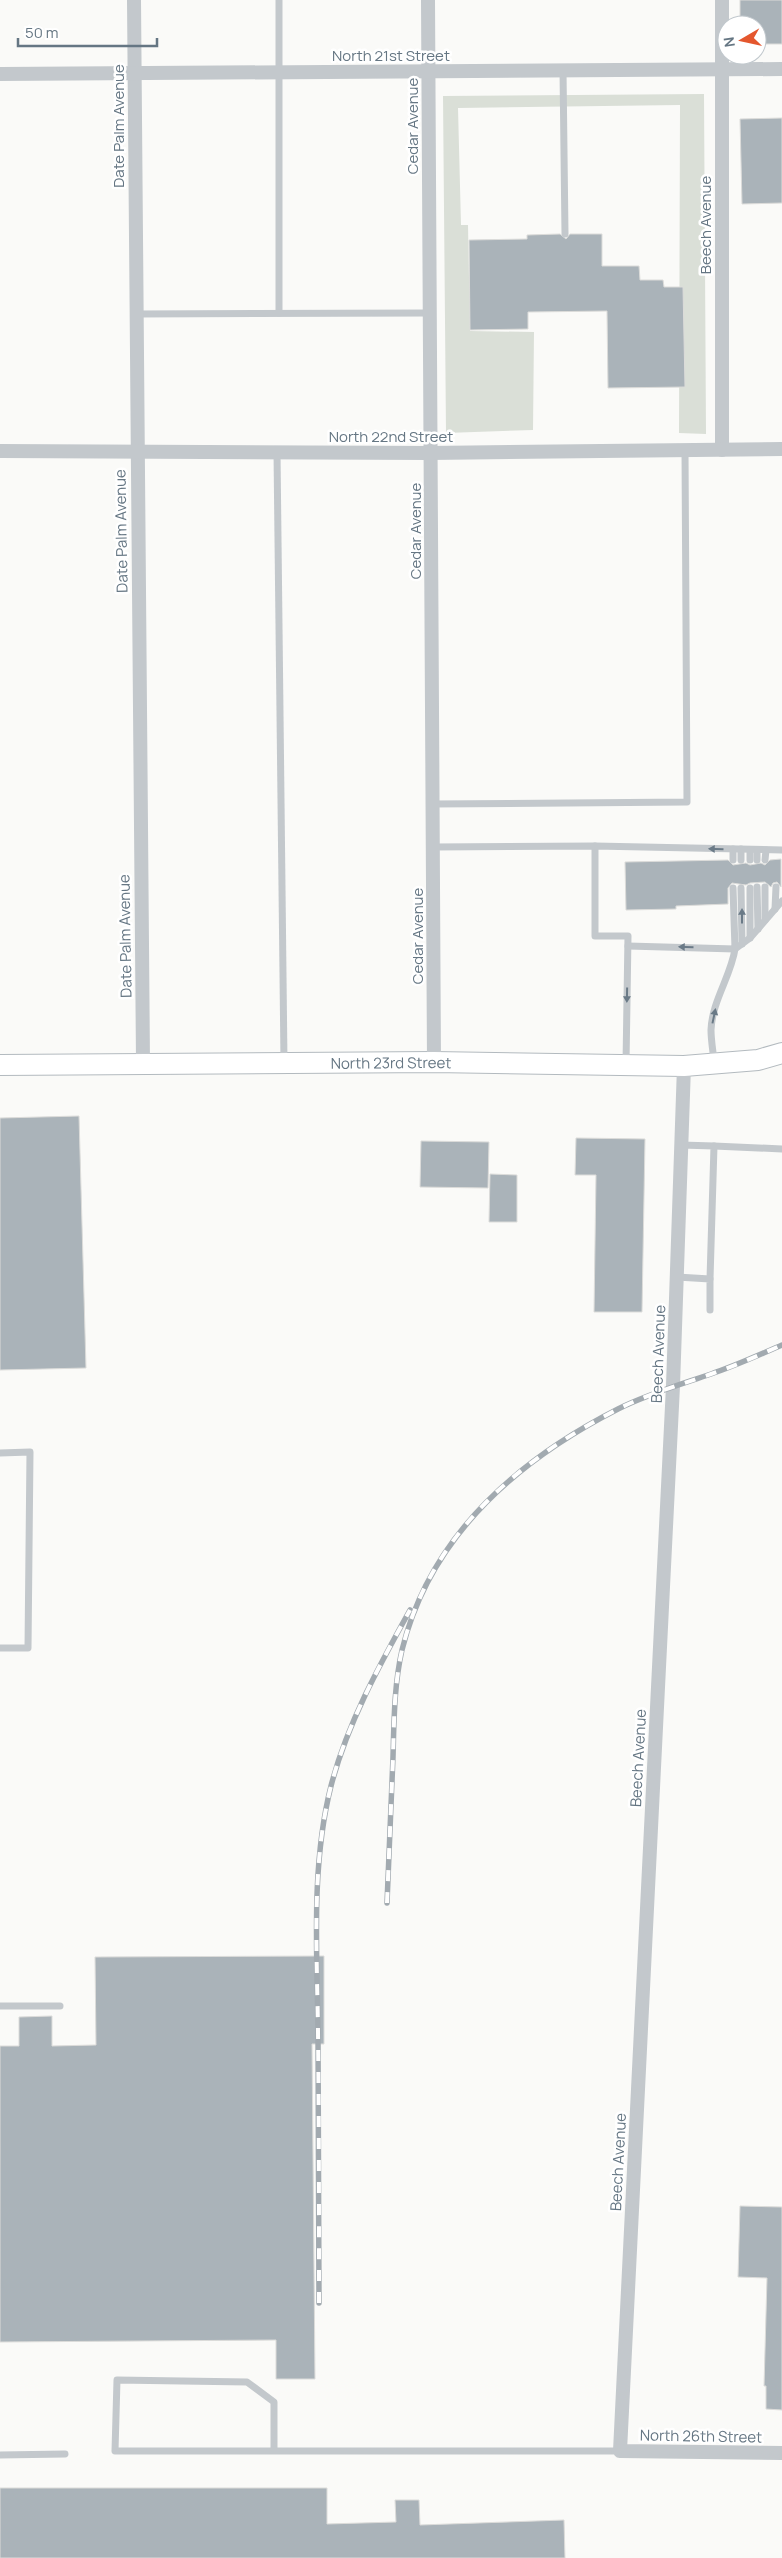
<svg xmlns="http://www.w3.org/2000/svg" width="782" height="2558" font-family="Manrope,sans-serif">
<style>
.green{fill:#dadfd7}
.building{fill:#aab3b9;stroke:#dcdcda}
.lines{fill:none;stroke-linecap:round;stroke-linejoin:round}
.secondary-casing{stroke:#b3babf;stroke-width:22}
.service{stroke:#c3c8cc;stroke-width:7}
.minor{stroke:#c3c8cc;stroke-width:14}
.secondary{stroke:#fff;stroke-width:20}
.rail-casing{stroke:#a2aab0;stroke-width:5.5}
.rail{stroke:#fff;stroke-width:4;stroke-dasharray:11;stroke-linecap:butt}
.oneway{fill:#6a7a87}
.labels{text-anchor:middle;dominant-baseline:central;stroke-width:5;stroke-linejoin:round;paint-order:stroke}
.street-label{font-size:15px;fill:#657683;stroke:#fff}
</style>
<rect width="100%" height="100%" fill="#fafaf8"/>
<path class="green" d="M704,94L706,434L679,433L680,105L458,108L461,225H468L470,331L534,332L533,430L446,433L443,96Z"/>
<g class="building">
<path d="M740,0H782V44H757V25H740Z"/>
<path d="M782,118V203L742,204L740,119Z"/>
<path d="M560,234L566,239L570,234H602V266H639L640,280H663L664,287H683L685,387L608,388L607,311L528,312V329L470,330L469,240L527,239V235Z"/>
<path d="M781,859V887L777,882L773,883L771,887L765,882L750,883L746,885L732,883L728,888V904L676,906V909L626,910L625,862L728,860L733,865L746,863L750,865L761,863L765,865L770,860Z"/>
<path d="M79,1116L86,1368L0,1370V1118Z"/>
<path d="M576,1138L645,1139L642,1312H594L596,1175H575Z"/>
<path d="M421,1141L489,1142L488,1188L420,1187Z"/>
<path d="M490,1174L517,1175V1222H489Z"/>
<path d="M324,1956V2044H312L315,2379H276V2340L0,2342V2046H19V2017L52,2016V2046L96,2045L95,1957Z"/>
<path d="M740,2206L782,2207V2410L766,2409V2386H764L767,2278L738,2277Z"/>
<path d="M0,2488H327V2524L396,2522L395,2500H419L420,2525L564,2520L565,2558H0Z"/>
</g>
<g class="lines">
<g class="secondary-casing">
<g id="secondary">
<path id="s1" d="M0,1065L434,1062L684,1066L758,1060L782,1053"/>
</g>
</g>
<g class="service">
<path d="M279,0V313"/>
<path d="M563,70L565,234"/>
<path d="M136,314L430,313"/>
<path d="M277,452L284,1062"/>
<path d="M432,804L687,802L685,450"/>
<path d="M595,846V936H628L626,1064"/>
<path d="M433,847L595,846L782,850"/>
<path d="M733,849V860"/>
<path d="M741,860V849"/>
<path d="M750,860V850"/>
<path d="M757,860V850"/>
<path d="M765,860L766,850"/>
<path d="M757,887L758,929"/>
<path d="M765,887V920"/>
<path d="M741,888L742,944"/>
<path d="M750,888V938"/>
<path d="M775,909L776,887"/>
<path d="M628,946L735,949L733,888"/>
<path d="M714,1061C713,1051 711,1040 711,1030C712,1001 731,976 735,949L750,938L782,901"/>
<path d="M681,1145L714,1146L710,1279"/>
<path d="M714,1146L782,1149"/>
<path d="M677,1277L710,1279V1310"/>
<path d="M0,1453L30,1452L28,1648H0"/>
<path d="M0,2006H60"/>
<path d="M274,2450V2402L247,2382L117,2380L115,2451H620"/>
<path d="M0,2455L65,2454"/>
</g>
<g class="minor">
<path d="M134,0L143,1062"/>
<path d="M428,0L434,1062"/>
<path d="M0,74L782,69"/>
<path d="M722,450V0"/>
<path d="M0,451L430,453L782,449"/>
<path d="M684,1066L673,1386L620,2451L782,2453"/>
</g>
<use href="#secondary" class="secondary"/>
<g class="rail-casing">
<g id="rail">
<path d="M387,1903C389,1855 391,1806 393,1757C394,1722 394,1685 402,1650C430,1536 516,1461 618,1409C648,1394 679,1385 711,1374C735,1366 759,1355 782,1345"/>
<path d="M319,2303C319,2213 319,2122 318,2031C317,1950 311,1865 331,1786C347,1724 379,1666 410,1610"/>
</g>
</g>
<use href="#rail" class="rail"/>
</g>
<defs><path id="oneway-solid" d="M-6-.8H1V-3.2L6.5 0L1 3.2V.8H-6Z" transform="scale(1.25)"/></defs>
<g class="oneway">
<use href="#oneway-solid" transform="translate(716 849) rotate(-179)"/>
<use href="#oneway-solid" transform="translate(742 916) rotate(-90)"/>
<use href="#oneway-solid" transform="translate(686 947) rotate(-179)"/>
<use href="#oneway-solid" transform="translate(627 995) rotate(91)"/>
<use href="#oneway-solid" transform="translate(714 1016) rotate(-78)"/>
</g>
<g class="labels">
<g class="street-label">
<text x="391" y="55">North 21st Street</text>
<text transform="translate(118 126) rotate(-90)">Date Palm Avenue</text>
<text transform="translate(412 126) rotate(-90)">Cedar Avenue</text>
<text transform="translate(705 225) rotate(-90)">Beech Avenue</text>
<text x="391" y="436">North 22nd Street</text>
<text transform="translate(121 531) rotate(-91)">Date Palm Avenue</text>
<text transform="translate(415 531) rotate(-90)">Cedar Avenue</text>
<text transform="translate(125 936) rotate(-91)">Date Palm Avenue</text>
<text transform="translate(417 936) rotate(-90)">Cedar Avenue</text>
<text stroke="none"><textPath href="#s1" startOffset="391">North 23rd Street</textPath></text>
<text transform="translate(658 1354) rotate(-88)">Beech Avenue</text>
<text transform="translate(638 1758) rotate(-87)">Beech Avenue</text>
<text transform="translate(618 2162) rotate(-87)">Beech Avenue</text>
<text transform="translate(701 2436) rotate(1)">North 26th Street</text>
</g>
</g>
<g transform="translate(742 40) rotate(261)"><circle r="24" fill="#ffffff" stroke="#c1c8cd"/>
<path d="M0-4L9 19L0 12L-9 19Z" fill="#e4572e"/>
<text y="-8" font-size="14" font-weight="bold" text-anchor="middle" fill="#657683">N</text>
</g>
<path d="M18 38v8h139v-8" fill="none" stroke="#657683" stroke-width="2.5"/>
<text x="25" y="38" font-size="15" fill="#657683" stroke="#ffffff" stroke-width="4" paint-order="stroke">50 m</text>
</svg>
